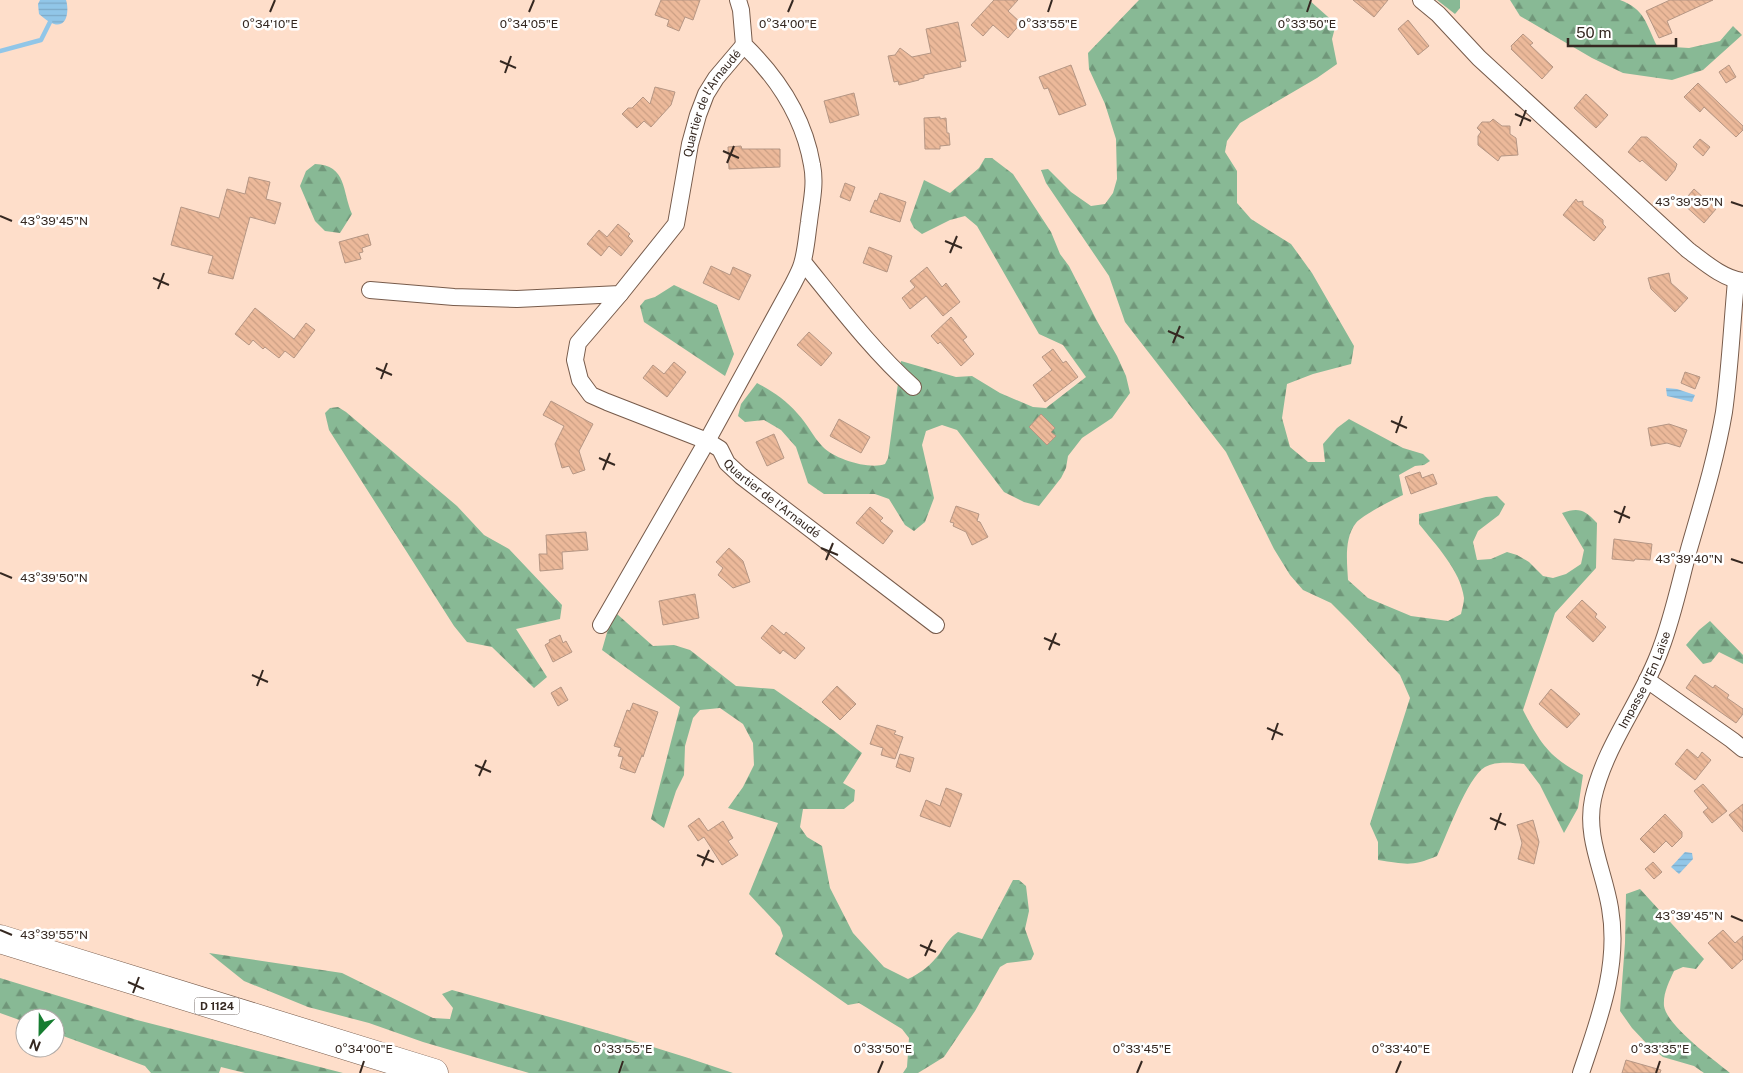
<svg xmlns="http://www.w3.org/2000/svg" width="1743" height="1073" font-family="'Public Sans',sans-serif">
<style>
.forest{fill:url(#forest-firs)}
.water{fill:url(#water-rules)}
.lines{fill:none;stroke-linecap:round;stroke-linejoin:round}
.stream{stroke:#91c6e8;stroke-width:4.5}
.building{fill:url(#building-back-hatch);stroke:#b59684}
.minor-casing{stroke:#775b4b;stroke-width:18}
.trunk-casing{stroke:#775b4b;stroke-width:29}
.minor{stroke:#fff;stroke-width:16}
.trunk{stroke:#fff;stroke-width:28}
.ticks{fill:none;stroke:#352821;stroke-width:2}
.labels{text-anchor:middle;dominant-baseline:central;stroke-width:5;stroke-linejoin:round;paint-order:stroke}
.shield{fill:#fff;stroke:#726864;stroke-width:1}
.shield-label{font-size:11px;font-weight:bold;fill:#352821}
.street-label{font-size:12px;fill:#352821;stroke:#fff}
.ticks-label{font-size:12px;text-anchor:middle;fill:#352821;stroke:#fff;stroke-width:5;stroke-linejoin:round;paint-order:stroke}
</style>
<defs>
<pattern id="forest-firs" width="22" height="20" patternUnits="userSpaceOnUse" patternTransform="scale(1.25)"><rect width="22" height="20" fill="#88b995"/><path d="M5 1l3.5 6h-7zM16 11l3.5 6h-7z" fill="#709679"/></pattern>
<pattern id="water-rules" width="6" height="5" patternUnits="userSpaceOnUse" patternTransform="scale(1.25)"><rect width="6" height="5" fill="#91c6e8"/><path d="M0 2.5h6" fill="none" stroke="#7eaac7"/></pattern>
<pattern id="building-back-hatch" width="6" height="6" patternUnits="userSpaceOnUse" patternTransform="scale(1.25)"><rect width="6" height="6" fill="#ecb99a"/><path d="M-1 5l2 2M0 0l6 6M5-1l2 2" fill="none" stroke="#cb9f84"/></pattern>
</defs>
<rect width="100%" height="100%" fill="#fedeca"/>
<g class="forest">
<path d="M1139,0H1309L1336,24L1332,39L1337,64L1317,78L1240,123L1227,141L1225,152L1237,171V203L1251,219L1291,244L1312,273L1354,346L1351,364L1313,374L1287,384L1282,418L1290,447L1308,462H1325L1323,444L1337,428L1349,419L1403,448L1423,454L1430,461L1424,465L1415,466L1399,475L1403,495C1394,499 1361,516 1356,523C1344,538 1347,562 1348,580L1368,598L1411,616L1448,621L1461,614C1462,609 1464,603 1464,598C1461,571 1435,544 1419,524V514L1486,497L1497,496L1505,504L1499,515L1478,531L1473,542L1477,560L1491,559L1507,552L1517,555L1529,562L1543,576L1553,578L1566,574L1581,564L1584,550L1562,513C1579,507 1585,510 1597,523L1596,568L1555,613L1523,710C1540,743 1550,758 1583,775L1578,808L1564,833L1540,785L1524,764C1512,763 1496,761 1485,767C1467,778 1447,835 1437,856C1411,867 1406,864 1378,860V842L1370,824L1410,698L1400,675L1350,622L1331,603L1303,590L1290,575L1274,549L1226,452L1125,322L1109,276L1046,183L1041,170L1048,169L1071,192L1091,206L1105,204L1113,193L1117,179L1116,139L1105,104L1089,69L1088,53Z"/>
<path d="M1437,0H1460V8L1455,14Z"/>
<path d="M1510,0H1620C1645,9 1646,24 1657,46L1689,48L1720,41L1733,26L1742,35L1703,70L1672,80L1623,73L1592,58L1520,16Z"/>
<path d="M985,158H992L1013,174L1051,232L1060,254L1069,266L1097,321L1117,356L1126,376L1130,393L1112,418L1082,438L1068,456L1066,468L1061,478L1039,506L1024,502L1004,492L957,430L942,425L926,431L922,445L934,498L925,522L914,531L905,525L889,499L875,494H824L808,483L796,447L781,430L764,420L745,422L738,416L741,404L757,383C772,391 786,400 797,413C807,423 813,437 823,447C834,459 870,470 885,464L888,458L901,361L956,377L972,376L1000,393L1033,407L1046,408L1086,377L1063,345L1039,334L977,226L965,216L950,220L922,234L914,228L910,220L924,180L950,193L979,168Z"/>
<path d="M315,164C347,165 342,191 352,214L340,233L325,231L315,221L300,186L306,171Z"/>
<path d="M674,285L717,305L734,354L725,376L644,322L640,306L645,300L655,297Z"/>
<path d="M338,407L346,412L457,506L484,535L509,549L562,605L560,619L516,629L547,677L534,688L492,647L467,642L454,626L329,430L325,413L330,408Z"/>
<path d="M617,614L653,646L674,645L690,650L736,686L774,689L833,730L862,753L843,783L855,790L854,801L844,809H803L800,827L807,837L822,846L830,888L853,933L884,967L908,979C921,973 931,965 940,953C946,944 949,938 958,932L982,939L1013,880H1019L1026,886L1029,911L1025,929L1034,954L1031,960L1007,963L1000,967L975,1011L944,1057L918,1073H903L907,1067L909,1038L902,1029L859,1003L848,1005L775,954L783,936L780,927L749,894L778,823L728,808L743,787L754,765L753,743L743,724L720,708L700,710L693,718L685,746L684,775L676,791L664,828L651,819L680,707L602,650L608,629Z"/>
<path d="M1710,621L1743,655V664L1719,652L1711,662L1703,664L1686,645L1699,630Z"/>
<path d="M1640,889L1704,959L1696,969L1683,967L1674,971C1669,982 1663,993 1664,1006C1667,1026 1713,1059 1730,1073H1704L1694,1066L1663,1057L1648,1045L1632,1028L1620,1011L1625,943L1626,894Z"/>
<path d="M209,953L342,973L433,1018L450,1019L453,1008L442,994L452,990C546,1016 641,1041 733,1073H529L423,1042L369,1023L308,1007L244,981Z"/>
<path d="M0,978L137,1020L343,1073H245L221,1067L219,1073H151L145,1066L55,1033V1018H25V1022L0,1013Z"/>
</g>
<g class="water">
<path d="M40,0H66C69,9 68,28 54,24C48,22 44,18 39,14L38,4Z"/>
<path d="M1666,388L1677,389L1695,395L1692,402L1667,396Z"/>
<path d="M1685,852L1692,853L1693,859L1679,874L1671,867Z"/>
</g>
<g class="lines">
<path class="stream" d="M0,51L41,40L50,22"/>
</g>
<g class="building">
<path d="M661,0H700L693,20L685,17L679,31L667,26L669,20L655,15Z"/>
<path d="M994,0H1018L1008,11L1021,23L1008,38L993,25L983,36L971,25Z"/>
<path d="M1353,0H1388L1374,17Z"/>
<path d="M1670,0H1713L1667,21L1672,33L1659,38L1646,11Z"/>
<path d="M1408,20L1429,46L1418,55L1398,29Z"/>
<path d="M958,22L966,61L960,62L961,67L924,75V78L919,79V80L899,85L898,81L894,82L888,56L895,55L900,48L912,57L931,53L926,29Z"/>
<path d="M1523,34L1533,43L1530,45L1553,67L1542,79L1511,49L1512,48L1511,46Z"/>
<path d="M1071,65L1086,105L1059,115L1048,88L1044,89L1039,77Z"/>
<path d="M1729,65L1736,77L1726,83L1719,72Z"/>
<path d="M1698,83L1743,126V130L1736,137L1704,107L1700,112L1684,97Z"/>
<path d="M655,87L675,92L671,105L651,127L644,121L637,128L622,114L628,108H632L643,97L650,104Z"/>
<path d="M854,93L859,115L830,123L824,101Z"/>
<path d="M1586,94L1608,115L1596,128L1574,108Z"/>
<path d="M940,117V119L946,118L947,133H949L950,145L940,146V149H925L924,118Z"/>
<path d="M1493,119L1502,126H1510V134L1516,138L1518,155L1501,156L1498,161L1478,145V136L1481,132L1477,128L1482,122H1490Z"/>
<path d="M1641,137H1647L1677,164L1675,170L1666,181L1642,160L1640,162L1628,152Z"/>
<path d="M1700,139L1710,147L1703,156L1693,147Z"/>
<path d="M741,146L742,149H780V167L729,169L728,147Z"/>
<path d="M249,177L270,182L266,199L281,203L275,224L250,217L233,279L208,273L213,256L171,245L181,207L219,218L227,189L245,194Z"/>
<path d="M845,183L855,187L850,201L840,197Z"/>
<path d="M1694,189L1716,209L1704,223L1682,203Z"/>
<path d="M880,193L906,202L900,222L870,212L875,200L877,201Z"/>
<path d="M1576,199L1578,202L1583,201V205L1603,220V224L1606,227L1594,241L1563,215Z"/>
<path d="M618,224L630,234L628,236L633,241L621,256L609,246L601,256L587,244L599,230L607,237Z"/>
<path d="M368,234L371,245L362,248L363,252L359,253L361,259L345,263L339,242Z"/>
<path d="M869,247L892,256L887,272L863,263Z"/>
<path d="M711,266L730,275L733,267L751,275L739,300L703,283Z"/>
<path d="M927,267L942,287L946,283L960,302L943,316L926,296L910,309L902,298L915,287L910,281Z"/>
<path d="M1669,273L1671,283L1688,298L1675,312L1651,289L1648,278Z"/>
<path d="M255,308L294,339L306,323L315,330L294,358L285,351L279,358L265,347L263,349L253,340L249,345L235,334Z"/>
<path d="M951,317L967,337L963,340L974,354L961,366L940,342L938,344L931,336Z"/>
<path d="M809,332L832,353L821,366L797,345Z"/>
<path d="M1053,349L1063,363L1066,361L1078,377L1045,402L1033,385L1052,370L1042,357Z"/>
<path d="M674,362L686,372L667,397L643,378L653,365L664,374Z"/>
<path d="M1685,372L1700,377L1695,389L1681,383Z"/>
<path d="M551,401L593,424L579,451L585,470L573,474L569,466L562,468L555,444L564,426L543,415Z"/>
<path d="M1041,414L1055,428L1051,432L1056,436L1047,445L1029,427Z"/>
<path d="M839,419L870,437L861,453L830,436Z"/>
<path d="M1669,424L1687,430L1680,447L1667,443L1651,446L1648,428Z"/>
<path d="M774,434L784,458L767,466L756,442Z"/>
<path d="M1420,472L1422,478L1433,474L1437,484L1411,494L1405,477Z"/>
<path d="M956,506L979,514L977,521L980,522L988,537L972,545L966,532L953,526L954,523L950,522Z"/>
<path d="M870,507L883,518L880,521L893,531L883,544L856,523Z"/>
<path d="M586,532L588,550L562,552L563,569L540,571L539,554H547L546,535Z"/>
<path d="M1614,539L1652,544L1650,560L1635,559L1634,561L1612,559Z"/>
<path d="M729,548L743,561L750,582L733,588L718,575L723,568L716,562Z"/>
<path d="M695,594L699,618L663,625L659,601Z"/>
<path d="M1582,600L1597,614L1595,617L1606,627L1593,642L1566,617Z"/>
<path d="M772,625L784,635L786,632L805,648L795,659L783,650L780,654L761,638Z"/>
<path d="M560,635L563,643L566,641L572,652L553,662L545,645L550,642L549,640Z"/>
<path d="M1695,675L1713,688L1715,685L1729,695L1727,698L1743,709V714L1736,723L1686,688Z"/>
<path d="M837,686L856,704L840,720L822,702Z"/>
<path d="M561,687L568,700L558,706L551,693Z"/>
<path d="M1551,689L1580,714L1567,728L1539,704Z"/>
<path d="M633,703L658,712L643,757L642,755L635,773L620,768L623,757L618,756L621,748L614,746L627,710L630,711Z"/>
<path d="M877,725L896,731L894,734L903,737L895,759L881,755L883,748L870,744Z"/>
<path d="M1687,749L1698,758L1702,752L1711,760L1695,780L1675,764Z"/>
<path d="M900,754L914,758L910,772L896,767Z"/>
<path d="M1703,784L1727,811L1712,823L1703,812L1708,808L1694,791Z"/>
<path d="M946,788L962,794L950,827L920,816L926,800L940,806Z"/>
<path d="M1743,804V832L1729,815Z"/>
<path d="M1665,814L1682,832V837L1672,847L1666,841L1654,853L1640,839Z"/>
<path d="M699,818L708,831L723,821L733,838L728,841L738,855L722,865L704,837L698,841L688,826Z"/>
<path d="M1533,820L1539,842L1534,864L1518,859L1522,843L1517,825Z"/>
<path d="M1653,862L1662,872L1654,879L1645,869Z"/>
<path d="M1723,930L1735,943L1743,936V959L1732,969L1708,943Z"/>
<path d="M1626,1060L1661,1070L1660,1073H1622Z"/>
</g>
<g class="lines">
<g class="minor-casing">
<g id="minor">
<path d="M1421,0L1438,14L1479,58L1688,250C1703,261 1723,279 1743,281"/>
<path d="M803,262C838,305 872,350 913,387"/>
<path id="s1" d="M370,290L454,297L517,299L620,294L676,224L690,144L698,115L706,94L716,78L744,45"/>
<path id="s2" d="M620,294L578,343L575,360L580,380L591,395L607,402L707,441L720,449L727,463L741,476L936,625"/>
<path d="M601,625L707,441L793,284C796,278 800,271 802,264C806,251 807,235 809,222C811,204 816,184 812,165C804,118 778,78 744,45L741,10L738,0"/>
<path d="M1647,680L1732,740L1743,749"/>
<path id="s3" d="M1581,1073C1599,1019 1620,966 1610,908C1604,871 1585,837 1593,799C1605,744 1643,700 1661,648C1673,616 1680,582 1689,549C1702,504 1716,459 1724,412C1730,369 1732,324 1736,281"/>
</g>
</g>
<g class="trunk-casing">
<path id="trunk" d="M0,939L434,1073"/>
</g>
<use href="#minor" class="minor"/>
<use href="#trunk" class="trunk"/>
</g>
<path class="ticks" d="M270,12L275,0M529,12L534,0M788,12L793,0M1048,12L1052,0M1307,12L1311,0M500,61L516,68M505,73L511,56M1515,114L1531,121M1520,126L1526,110M723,151L739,158M727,163L734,146M1731,202L1743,206M0,216L12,221M945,241L962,248M950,253L957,236M153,278L169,285M158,289L164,273M1168,331L1184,338M1173,343L1180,326M376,368L392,375M381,379L387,363M1391,421L1407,428M1396,433L1402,416M599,458L615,465M603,470L610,453M1614,511L1630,518M1619,523L1625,506M821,548L838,555M1731,559L1743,563M826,560L833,543M0,573L12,578M1044,638L1060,645M1049,650L1056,633M252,675L268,682M257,686L263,670M1267,728L1283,735M1272,740L1278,723M475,765L491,772M479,776L486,760M1490,818L1506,825M1495,830L1501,813M697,855L714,862M702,866L709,850M1731,916L1743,921M0,930L12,935M920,945L936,952M925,956L932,940M128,982L144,989M133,993L139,977M360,1073L364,1061M619,1073L623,1061M878,1073L883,1061M1137,1073L1142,1061M1396,1073L1401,1061M1656,1073L1660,1061"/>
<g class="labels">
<rect class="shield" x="194.5" y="997.5" width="45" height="17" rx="4"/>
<g class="shield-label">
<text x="217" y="1006">D 1124</text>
</g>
<g class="street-label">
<text stroke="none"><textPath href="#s1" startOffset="468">Quartier de l'Arnaudé</textPath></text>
<text stroke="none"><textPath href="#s2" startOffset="334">Quartier de l'Arnaudé</textPath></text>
<text stroke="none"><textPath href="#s3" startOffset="411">Impasse d'En Laïse</textPath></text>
</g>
</g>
<g class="ticks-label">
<text x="270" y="28">0°34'10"E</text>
<text x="529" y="28">0°34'05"E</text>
<text x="788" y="28">0°34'00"E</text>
<text x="1048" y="28">0°33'55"E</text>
<text x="1307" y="28">0°33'50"E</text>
<text x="1689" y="206">43°39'35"N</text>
<text x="54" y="225">43°39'45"N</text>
<text x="1689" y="563">43°39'40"N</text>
<text x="54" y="582">43°39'50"N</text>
<text x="1689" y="920">43°39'45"N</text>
<text x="54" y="939">43°39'55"N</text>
<text x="364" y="1053">0°34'00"E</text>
<text x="623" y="1053">0°33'55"E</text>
<text x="883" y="1053">0°33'50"E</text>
<text x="1142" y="1053">0°33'45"E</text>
<text x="1401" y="1053">0°33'40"E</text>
<text x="1660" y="1053">0°33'35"E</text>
</g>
<g transform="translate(40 1033) rotate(202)"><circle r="24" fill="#ffffff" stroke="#aea9a6"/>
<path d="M0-4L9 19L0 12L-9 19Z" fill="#167d31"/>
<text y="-8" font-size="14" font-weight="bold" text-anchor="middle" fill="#352821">N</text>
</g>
<path d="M1568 38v8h108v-8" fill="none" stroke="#352821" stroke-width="2.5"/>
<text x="1576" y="38" font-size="15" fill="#352821" stroke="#ffffff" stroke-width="4" paint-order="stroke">50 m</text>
</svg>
